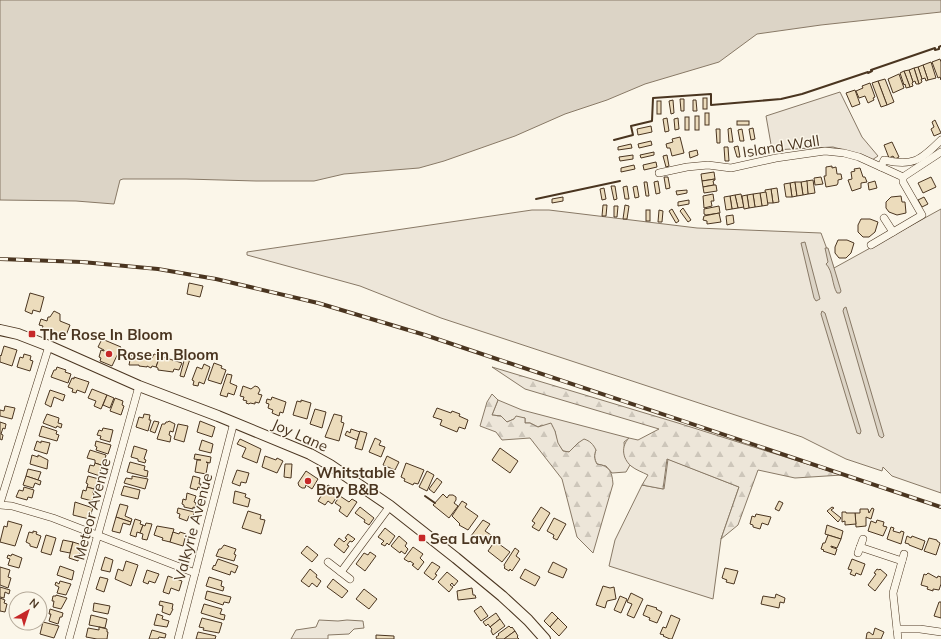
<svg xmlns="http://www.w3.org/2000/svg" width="941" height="639" font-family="Mulish,sans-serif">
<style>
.green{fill:#ede6d9;stroke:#887966}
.forest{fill:url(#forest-firs);stroke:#887966}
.water{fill:#dcd4c6;stroke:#887966}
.building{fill:#ecdcbc;stroke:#4a3520}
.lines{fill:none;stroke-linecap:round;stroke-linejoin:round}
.street-casing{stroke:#4a3520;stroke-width:8}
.secondary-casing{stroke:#4a3520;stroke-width:12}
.street{stroke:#fbf6e9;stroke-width:7}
.secondary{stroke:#fbf6e9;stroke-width:10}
.rail-casing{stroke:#4a3520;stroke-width:4}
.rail{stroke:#fbf6e9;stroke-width:2.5;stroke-dasharray:8;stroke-linecap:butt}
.wall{stroke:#4a3520;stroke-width:2}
.poi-dot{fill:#c62828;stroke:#fbf6e9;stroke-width:1.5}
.labels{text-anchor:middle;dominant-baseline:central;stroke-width:3;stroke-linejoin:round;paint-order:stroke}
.street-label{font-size:15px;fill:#4a3520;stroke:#fbf6e9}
.poi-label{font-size:15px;font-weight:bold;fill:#4a3520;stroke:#fbf6e9;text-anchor:start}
</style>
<defs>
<pattern id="forest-firs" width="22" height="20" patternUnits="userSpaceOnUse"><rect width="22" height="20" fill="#ede6d9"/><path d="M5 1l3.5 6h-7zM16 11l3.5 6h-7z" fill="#cdc6ba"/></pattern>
</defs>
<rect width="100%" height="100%" fill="#fbf6e9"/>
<g class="green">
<path d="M840,92L862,137L878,156L872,160L851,152L833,147L772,150L766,116Z"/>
<path d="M941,209V493L892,476L883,467L882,471L846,459L802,437L441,318L360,286L247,255V252L532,210H549L697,228L821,233L834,268Z"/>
<path d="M498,400L522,410L629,438L624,442L625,457L630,465L626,472L612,473L606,466L597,464C594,459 594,455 596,450L578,443L569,452L563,451L557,443L555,431L542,425L538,427L530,423H525V418L514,419L507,422L501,416L492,415Z"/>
<path d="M668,459L739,487L721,539L713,599L609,566L615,540L642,485L664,489Z"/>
<path d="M319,620L338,621L347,620L363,621L364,628L354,629L349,634L328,635V639H291L296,630L316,627Z"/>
</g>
<g class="forest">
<path d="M492,367L678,423L842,475L795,478L758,470L738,525L721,539L739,487L667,459L663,489L642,485L648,475C642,472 636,470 631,466C622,458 621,446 629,438L638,440L659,429L525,389Z"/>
<path d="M492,394L498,400L492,415L501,416L507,422L514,419L516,416L525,418V423H530L538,427L551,423L555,431L558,443L563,451L569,452L578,443L584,439C590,441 593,444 596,450C594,455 594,459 597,464C610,466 612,472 613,484L593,553L577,537L562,479L530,438L502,440L496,432L480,426L487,402Z"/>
</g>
<g class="water">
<path d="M0,0H941V12L821,25L757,34L719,62L645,84L607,100L565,114L515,136L444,161L419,168L344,174L314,181H256L186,179H123L120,180L114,204L76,201L0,200Z"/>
<path d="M805,242L820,299L816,301L814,298L801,243Z"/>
<path d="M825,248H828L841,291L840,293H837C832,285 833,271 826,264L828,262Z"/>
<path d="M846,307L884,436L882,438L879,436L843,311L844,308Z"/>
<path d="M822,311L825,313L861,431L860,434L857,433L821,314Z"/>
</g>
<g class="building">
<path d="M940,59L941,62V80L940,77L938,78L932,62Z"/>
<path d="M931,62L936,78L928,80L923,65Z"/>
<path d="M923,65L928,80L926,81L925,78L922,79L918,67Z"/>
<path d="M918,67L922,79H921L922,82L919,84L914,68Z"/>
<path d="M914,68L919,84H916L915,81L913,82L909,70Z"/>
<path d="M909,70L913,82L912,83L913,86L910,87L904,71Z"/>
<path d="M904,71L910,87L906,88L905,84L904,85L900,73Z"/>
<path d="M899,74L904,88L893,93L888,79Z"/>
<path d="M885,79L894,102L887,105L878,81Z"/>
<path d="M878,81L887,105L881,107L872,83Z"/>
<path d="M870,83L875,97L873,98L874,100L868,103L865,96L859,98L856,91L863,88L862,86Z"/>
<path d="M855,90L860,104L852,107L846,93Z"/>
<rect x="703" y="98" width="4" height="11"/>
<path d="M680,99H684V111H681Z"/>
<path d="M673,100L674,113L671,114L669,101Z"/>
<path d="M693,100H696L697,111H693Z"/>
<rect x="657" y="101" width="4" height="13"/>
<rect x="705" y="113" width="4" height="12"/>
<rect x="695" y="116" width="4" height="14"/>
<rect x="685" y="117" width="4" height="13"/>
<path d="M667,118L669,131L665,132L663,119Z"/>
<path d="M678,118L679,129L675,130L674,119Z"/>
<path d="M935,120L941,133L934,136L931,129L934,127L932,122Z"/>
<rect x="737" y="121" width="12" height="4"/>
<path d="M651,126L652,132L638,135L637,129Z"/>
<path d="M731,128L733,142H729L728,129Z"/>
<path d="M753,128L755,139L751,140L749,129Z"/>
<path d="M716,129H720V143H717Z"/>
<path d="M742,129L744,141H740L738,130Z"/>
<path d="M680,137L684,153L672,156L670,148H667L666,144L673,142L672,139Z"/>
<path d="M651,141L652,145L639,148L638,144Z"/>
<path d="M892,142L899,157L895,159L893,156L889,158L884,145Z"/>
<path d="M631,144L632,148L618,150V147Z"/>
<path d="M738,146L740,157H737L734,147Z"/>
<path d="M724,147H728L729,161H725Z"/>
<path d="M697,150L698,155L690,158L689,152Z"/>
<path d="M654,152V155L641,158L640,155Z"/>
<path d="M633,155V159L620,161L619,157Z"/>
<path d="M667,155L669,166L666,167L663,156Z"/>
<path d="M656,162L657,167L644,170L643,165Z"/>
<path d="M634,165L635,169L621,172V168Z"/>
<path d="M832,166V168L836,167L837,174H841L842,179L838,180V183L837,185L826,187L824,176H826V167Z"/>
<path d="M860,168L863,177H865L867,182L861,183V188L852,191L848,180L852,179L851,172L855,171L854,169Z"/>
<path d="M714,172L715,179L702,181L701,174Z"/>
<path d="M664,177H668L670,188L666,189Z"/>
<path d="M821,177L823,184L815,185L814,178Z"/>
<path d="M931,177L936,187L923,193L918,183Z"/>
<path d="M715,179V180L713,181L714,185L703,187L702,181Z"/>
<path d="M813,180L815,193L808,194L806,181Z"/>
<path d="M658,181L660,193L656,194L654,182Z"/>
<path d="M807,181L808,194L803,195L801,182Z"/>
<path d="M875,181L877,188L869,190L868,183Z"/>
<path d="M644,182H647L649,196H646Z"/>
<path d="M795,182L797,196L792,197L790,183Z"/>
<path d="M795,182H801L803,195L797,196Z"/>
<path d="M790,183L792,197H786L784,184Z"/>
<path d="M714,185H716L717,191L704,193L703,187Z"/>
<path d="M611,186H615L617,199L614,200Z"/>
<path d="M627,186L629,199H625L623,187Z"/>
<path d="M637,186L639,197L635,198L633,187Z"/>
<path d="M604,188L606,199L602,200L600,189Z"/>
<path d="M777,188L779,202L773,203L771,189Z"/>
<path d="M771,189L773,203H767L765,190Z"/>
<path d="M687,190V193L677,195L676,191Z"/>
<path d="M766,192L768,205L762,206L760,193Z"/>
<path d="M760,193L762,206L755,207L753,194Z"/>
<path d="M713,194L714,201H711L712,206L704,208L703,196Z"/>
<path d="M741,194L744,207L738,208L735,195Z"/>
<path d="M753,194L755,207L749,208L747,195Z"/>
<path d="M735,195L738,208L732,209L730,196Z"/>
<path d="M747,195L749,208L744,209L742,196Z"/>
<path d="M730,196L732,209L726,210L724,197Z"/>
<path d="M901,196L902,202H905L906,213L897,215L889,212L886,208V202L891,197Z"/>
<path d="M563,197V201L552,203V199Z"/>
<path d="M924,197L928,204L922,207L918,200Z"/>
<path d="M689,200V204L678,206V202Z"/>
<path d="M603,205H607L606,216H602Z"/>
<path d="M625,205L629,206L627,219H623Z"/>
<path d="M614,206H618L617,217H614Z"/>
<path d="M719,206L720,213L706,215L704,214V209Z"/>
<path d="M683,208L691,220L688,222L680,211Z"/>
<path d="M672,209L679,221L676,223L669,211Z"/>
<rect x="646" y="210" width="4" height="11"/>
<path d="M659,210L663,211L662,222H658Z"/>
<path d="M719,213L721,222L707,224V221L703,220L704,216Z"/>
<path d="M733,215L734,223L727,225L726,216Z"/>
<path d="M861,219H870L878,222L875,232L869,237H863L858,232V225Z"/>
<path d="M838,240H847L854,243L851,253L846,258H839L835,253V247Z"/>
<path d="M189,283L203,286L200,297L187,294Z"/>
<path d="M30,293L44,297L40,312L33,310L32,314L25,311Z"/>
<path d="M54,311L60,314V321L70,325L65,338L42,329L43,326L39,325L41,319L47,321L48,317H50Z"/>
<path d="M102,339L121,347L112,366L100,361L101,358L99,357L101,350L104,351V350L98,347Z"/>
<path d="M4,346L17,350L12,366L0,362V355L1,356Z"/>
<path d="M24,354L31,356L30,360L33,361L30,371L17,367L20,357L23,358Z"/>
<path d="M154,354L160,356L156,367L152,366L151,368L147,366V367L139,366V365H129L131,355L152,358Z"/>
<path d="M160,356L182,363L179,370L174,369L173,372L158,370V368L156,367Z"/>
<path d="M185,357L190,359L184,377L180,376Z"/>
<path d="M214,363L222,366L221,368L226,370L221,384L208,380Z"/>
<path d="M204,364L210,367L204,384L199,382L198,386L193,385L194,381L192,380L197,367L202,369Z"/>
<path d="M57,367L66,370L65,372L71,374L68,383L51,377L54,370H56Z"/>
<path d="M227,374L232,375L230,383L237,386L234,395L228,393L227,397L220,395Z"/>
<path d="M74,377L89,382L85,393L77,390L76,393L72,392L73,389L68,387L72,378L74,379Z"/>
<path d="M243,386L251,389L255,386L258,387L260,390L258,394L262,395L259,403L255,402V404L250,403L249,404L246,403L247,401L243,400L244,397L240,396Z"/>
<path d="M92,389L107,395L101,409L94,406L96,401L88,398Z"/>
<path d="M50,390L65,395L63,401L54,397L51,407L45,404Z"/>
<path d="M107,395L114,398L110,408L103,405Z"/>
<path d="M272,397L286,402L283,413L280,412L279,416L272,413L273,410L268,408L269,404L266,403L267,399L271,400Z"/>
<path d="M115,398L123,401L122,405L124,406L121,415L110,411Z"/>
<path d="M301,400L311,403L307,419L293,415L297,401L301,402Z"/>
<path d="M5,406L15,408L12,419L0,416V410L4,411Z"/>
<path d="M437,408L451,413L452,411L460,414L459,416L468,420L465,429L459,427L457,432L440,425L442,420L433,417Z"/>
<path d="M315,409L326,412L322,428L310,424Z"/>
<path d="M47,414L59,418L58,423L62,424L61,428L57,426L56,428L43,423Z"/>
<path d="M144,414L150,415L149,420H151L148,431L136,427L139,417L143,418Z"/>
<path d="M334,414L342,416L341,422L344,423L339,441L325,437Z"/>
<path d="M154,421L159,422L155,433L150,431Z"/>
<path d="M169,421L175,424L173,432L170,431L169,435L171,436L170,442L157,439L162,424H165L166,422H168Z"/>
<path d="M200,421L215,427L212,437L197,432Z"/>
<path d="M0,422L6,424L5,429L3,428L1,434L3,435L2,440L0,439Z"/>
<path d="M178,424L188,426L184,442L174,439Z"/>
<path d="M42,426L57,431L56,434L59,435L57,441L39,436Z"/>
<path d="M103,428L113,430L110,442L100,439L101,436L97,435L99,430L102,431Z"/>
<path d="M351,429L360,432L357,440L345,435L347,431L350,433Z"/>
<path d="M360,431L367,433L362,450L355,448Z"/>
<path d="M375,438L381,441L379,445L385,447L381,457L369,452Z"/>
<path d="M240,439L261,449L257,463L242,457L246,448L237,444Z"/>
<path d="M202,440L213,444L211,453L199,450Z"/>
<path d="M37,441L41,443V441L50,443L47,454L34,450Z"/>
<path d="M96,441L111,445L108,454L96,450L97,447L95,446Z"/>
<path d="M134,446L147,450L144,459L146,460L145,463L138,461V459L131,457Z"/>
<path d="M500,448L518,461L510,473L492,460Z"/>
<path d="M90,450L106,455L104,463H102L101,465L95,463V460L87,458Z"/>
<path d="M195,454L211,457L210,463L206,462L208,463L206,474L195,472L197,460H201L194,459Z"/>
<path d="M32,455L38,457V455L48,460L47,469L30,464Z"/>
<path d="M265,456L276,460L277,458L283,461L277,473L262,467Z"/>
<path d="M387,456L399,462L395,470L383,465Z"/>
<path d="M130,462L145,466L144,470L148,471L147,477L127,472Z"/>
<path d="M95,463L101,465L100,476L88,472L90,465L94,466Z"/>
<path d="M406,463L424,470L418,484L414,483L413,485L404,481L405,479L401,477Z"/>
<path d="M285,464H292L291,478L284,477Z"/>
<path d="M28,469L41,472L38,480L26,476Z"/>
<path d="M237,470L249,473L246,483L241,482L240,486L232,483Z"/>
<path d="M306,471L318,479L312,489L306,485L305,488H302L299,486L298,483Z"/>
<path d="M427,471L434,475L427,491L419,487Z"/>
<path d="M26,476L41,481L40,485L35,483L33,488L23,485Z"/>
<path d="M88,476L99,479L96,486H95L94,489L87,487L88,484L86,483Z"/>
<path d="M132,476L148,479L145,489L124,483L126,478L132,479Z"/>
<path d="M193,476L200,478L199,484H201L200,488L198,487L197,490L190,488Z"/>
<path d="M437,478L442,482L434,493L429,489Z"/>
<path d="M328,485L340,492L332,504L328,501L325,505L318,501Z"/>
<path d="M124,486L140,490L138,499L121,495Z"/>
<path d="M24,487L34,490L32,498L28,497L27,500L16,497L19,490L23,491Z"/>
<path d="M87,487L94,489L93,493L94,494L92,501L81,498L83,490L86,491Z"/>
<path d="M235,491L246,494L245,497L250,499L248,507L233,503Z"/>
<path d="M187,493L196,496L194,502L196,503L195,508L193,507V509L184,507V505L182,504L183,499L186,500Z"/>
<path d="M443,494L447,498L449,495H453L456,497V500L454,503L458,506L449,518L433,505Z"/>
<path d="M340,496L349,502L352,499L357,502L347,517L339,511L341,507L335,503Z"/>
<path d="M462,501L467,504L465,507L478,516L468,530L459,525L460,524L452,516Z"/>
<path d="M779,501L783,503L779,511L775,509Z"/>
<path d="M75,502L93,508L89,519L73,515Z"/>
<path d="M120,504L128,506L125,516L132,519L131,522L116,517Z"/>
<path d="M360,507L374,518L369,525L364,522L365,520L355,513Z"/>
<path d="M541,507L550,513L539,531L532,527L535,523L532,521Z"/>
<path d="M832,507L834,508L831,510L841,518L838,522L827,511Z"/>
<path d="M178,508L194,512L193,517L189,516L187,521L179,518L180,514L177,513Z"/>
<path d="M872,508L874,509L871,519L866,517V526L856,527L855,513H860V509H868L869,513Z"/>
<path d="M248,511L261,515L260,519L265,520L261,534L242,528Z"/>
<path d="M842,512H846V513H855L856,524L845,525V521L842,522Z"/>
<path d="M756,514L771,517L768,525L762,523L760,529L753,527V525L750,524L752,516L755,517Z"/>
<path d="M116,517L131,522L130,525L123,523L120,533L112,531Z"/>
<path d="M554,518L566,524L557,540L553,538L554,535L547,531Z"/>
<path d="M135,519L141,521L140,524L143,525L140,533L137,532L136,537L130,535Z"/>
<path d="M483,520L490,524L485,531L491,535L484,545L471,536Z"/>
<path d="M877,520L884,522L883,526L887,527L883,536L868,531L871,521L876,523Z"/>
<path d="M8,521L22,525L15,546L0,542L4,526L7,527Z"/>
<path d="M146,523L152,524L147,540L142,539L143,534L140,533L143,525L145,526Z"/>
<path d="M827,525L843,531L841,539L825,534Z"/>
<path d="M157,526L174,529L170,542L162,540L163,538L154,535Z"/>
<path d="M891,527L894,528L893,531L900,533L901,531L904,532L901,544L887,539Z"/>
<path d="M385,528L395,536L389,545L387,543L385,546L381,544L384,541L378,537Z"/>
<path d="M33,531L37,532L36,534L41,536L37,548L30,546V544L26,542L29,532L33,533Z"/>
<path d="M173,532L179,534L180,532L186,534L183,546L170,542Z"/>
<path d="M348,534L355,539L352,542L350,541L347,545L349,546L344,553L334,545L339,538L344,542L347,539L345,538Z"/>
<path d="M46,535L56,538L51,555L41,552Z"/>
<path d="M828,535L841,539L837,548L831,546V547L837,549L835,555L823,551L824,550L821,549L823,543H825Z"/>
<path d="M399,536L407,543L405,546L408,549L405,554L401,551L400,553L391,546Z"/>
<path d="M907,536L911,538L912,536L925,541L922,550L909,545V544L905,543Z"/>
<path d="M929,538L937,540V541L940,543L936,555L924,551Z"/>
<path d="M63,540L73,542L70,553L60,551Z"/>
<path d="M495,541L510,552L502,562L488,551Z"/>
<path d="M73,542L82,545L78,561L69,558Z"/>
<path d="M224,545L236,549L234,554L236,555L234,561L216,556L219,549H221Z"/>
<path d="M307,546L318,555L312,562L301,553Z"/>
<path d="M413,547L423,554L420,558L424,562L418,570L412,565L414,564L410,561L409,562L404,559Z"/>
<path d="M515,548L519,551L516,556L520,559L512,571L510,569L509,571L504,568L505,567L504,565Z"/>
<path d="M370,552L376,556L365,571L356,564L364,553L368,555Z"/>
<path d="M12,554L22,558L19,568L8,565L10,559L7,558L8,555L11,556Z"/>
<path d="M105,557L113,560L110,572L101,570Z"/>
<path d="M218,559L238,566L235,573L231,571L230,575L212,569L214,565L215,566Z"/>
<path d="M852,559L865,564L861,575L856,573L855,576L850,574L852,570L848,569Z"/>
<path d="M126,561L138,565L131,586L115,579L118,569L123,571Z"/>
<path d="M432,562L440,567L435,574L437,575L433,580L424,573Z"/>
<path d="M553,562L567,569L563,578L548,572Z"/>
<path d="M60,566L74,571L72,580L57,575Z"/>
<path d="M0,567L10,570L8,577L11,578L8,588L0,585Z"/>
<path d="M725,568L738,571L734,584L726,582L727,580L722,578Z"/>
<path d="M310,569L317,575L316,577L321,581L317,587L312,583L309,587L301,581Z"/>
<path d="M525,569L540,577L535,586L520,578Z"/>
<path d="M877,569L879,570L880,569L887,575L875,591L868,585L876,574L874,573Z"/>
<path d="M147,570L159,574L155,583L149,581L148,584L143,582Z"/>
<path d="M447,572L458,581L454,586L452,583L450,585L453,587L449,592L438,582Z"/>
<path d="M928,573L937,578L938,576L941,577V584L939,590L933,589V591L927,589L928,587L921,585L924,574L926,575Z"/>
<path d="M168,576L182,581L179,591L171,588L169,594L163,592Z"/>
<path d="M100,577L108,579L104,592L96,589Z"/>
<path d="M209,577L222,581L221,586L224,587L223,591L206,586Z"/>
<path d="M333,579L348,591L342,598L327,587Z"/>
<path d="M60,581L71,584L66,595L57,593L59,587L55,585L56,582L59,584Z"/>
<path d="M603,586L610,588L614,587L616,599L607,601L605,608L596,605Z"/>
<path d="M0,587L10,590L9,594L5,592L4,598L0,597Z"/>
<path d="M472,588L473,595H475L476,598L458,600L457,591Z"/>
<path d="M364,589L377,599L369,609L356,599Z"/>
<path d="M207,591L231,597L229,603L224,602L223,605L205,599Z"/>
<path d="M631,593L643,599L634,618L627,615L632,604L627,602Z"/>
<path d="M776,594L785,598L784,603L780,602L779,608L761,604L763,596L775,598Z"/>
<path d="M56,595L67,598L61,609L53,607L54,601H52L53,596H56Z"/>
<path d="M620,596L627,599L621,613L614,610Z"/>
<path d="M0,598L5,600L4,603L7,604L5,612L0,611Z"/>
<path d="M160,601L173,604L172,609H173L170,615L162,612L163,606L159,605Z"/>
<path d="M939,602H941V618L934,616Z"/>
<path d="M94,603L110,606L108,614L93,611Z"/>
<path d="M204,604L222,609L220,614L225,615L224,620L201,613Z"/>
<path d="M647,605L657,608L656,609L662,612L657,623L649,620L650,618L643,615Z"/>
<path d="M481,606L488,616L481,621L474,611Z"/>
<path d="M50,609L63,613L62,617H60L58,624L49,621L51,614H49Z"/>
<path d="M552,612L558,618L550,627L544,621Z"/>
<path d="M496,613L500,619L490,627L488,624L486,626L483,622Z"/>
<path d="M157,614L163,616L162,619L169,621L167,627L154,625Z"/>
<path d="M91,615L107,619L105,628L89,625Z"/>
<path d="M671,615L680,619L672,639H670L663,636L664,635L660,634L663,627L666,628Z"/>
<path d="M202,618L222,623L219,633L203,630L204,628L199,627Z"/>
<path d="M558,618L567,627L559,636L550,627Z"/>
<path d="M500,619L505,626L493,635L491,631L492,629L490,627Z"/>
<path d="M43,622L59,626L54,638L40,634Z"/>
<path d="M509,626L511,628L512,627L515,631L504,639H497L496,637L499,635L498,634Z"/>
<path d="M99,627L107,629V632H108L107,639H97L86,637L88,628L99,630Z"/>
<path d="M875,628L884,632L881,639H866L867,633L869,632L873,635Z"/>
<path d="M152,630L166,634L165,638L159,637L158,639H149Z"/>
<path d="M515,631L518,636L517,637L519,639H504Z"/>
<path d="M198,632L216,636L215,639H196Z"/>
<path d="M376,635L394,636V639H376Z"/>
</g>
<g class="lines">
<g class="street-casing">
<g id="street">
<path d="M881,167L884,160C913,167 921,160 941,140"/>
<path d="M659,173L687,167L708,165L731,168L776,158L825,151L844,153L859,157L903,177"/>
<path d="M903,177L941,152"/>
<path d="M884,218L893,232"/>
<path d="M871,245L922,215L903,182V177"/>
<path d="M0,503L49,346"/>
<path d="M0,505L12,506L53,518L195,573"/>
<path d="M860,547L902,561"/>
<path d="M858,553L863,539"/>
<path d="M328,562L350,579"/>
<path d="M341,572L390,506"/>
<path d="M897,629H920L941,632"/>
<path d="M69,639L139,386"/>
<path d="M178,639L234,422"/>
<path d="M898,639L893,593L904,554"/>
</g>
</g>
<g class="secondary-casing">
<path id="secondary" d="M0,330L18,334L49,346L139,386L218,416L310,454L330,465L390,506L456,558L502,596L528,620L545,639"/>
</g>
<use href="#street" class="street"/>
<use href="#secondary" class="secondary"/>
<g class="rail-casing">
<path id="rail" d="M0,259L82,262L158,269L216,279L318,303L425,335L941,507"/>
</g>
<use href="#rail" class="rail"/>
<g class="wall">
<path d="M614,140L633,135L631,126L652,121L653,98L711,94V105L781,99L802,94L868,72V73L872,71L871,70L935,48V50L939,49V47L941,46"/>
<path d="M536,199L620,181"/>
<path d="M425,496L435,503"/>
</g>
</g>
<g class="poi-dot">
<rect x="28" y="330" width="8" height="8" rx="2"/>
<circle cx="109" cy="354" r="4"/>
<circle cx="308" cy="481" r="4"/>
<rect x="418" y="534" width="8" height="8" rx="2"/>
</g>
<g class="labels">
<g class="street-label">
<text transform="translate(781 146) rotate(-9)">Island Wall</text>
<text transform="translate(300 435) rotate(24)">Joy Lane</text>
<text transform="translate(92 509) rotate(-75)">Meteor Avenue</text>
<text transform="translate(193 527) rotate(-75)">Valkyrie Avenue</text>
</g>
<g class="poi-label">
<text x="40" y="334">The Rose In Bloom</text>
<text x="117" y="354">Rose in Bloom</text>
<text x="316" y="472">Whitstable<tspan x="316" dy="17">Bay B&amp;B</tspan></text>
<text x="430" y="538">Sea Lawn</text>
</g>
</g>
<g transform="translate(28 611) rotate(39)"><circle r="19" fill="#fbf6e9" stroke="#b4a999"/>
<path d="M0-3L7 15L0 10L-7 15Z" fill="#c62828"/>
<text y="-6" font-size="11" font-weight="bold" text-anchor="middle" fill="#4a3520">N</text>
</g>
</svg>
